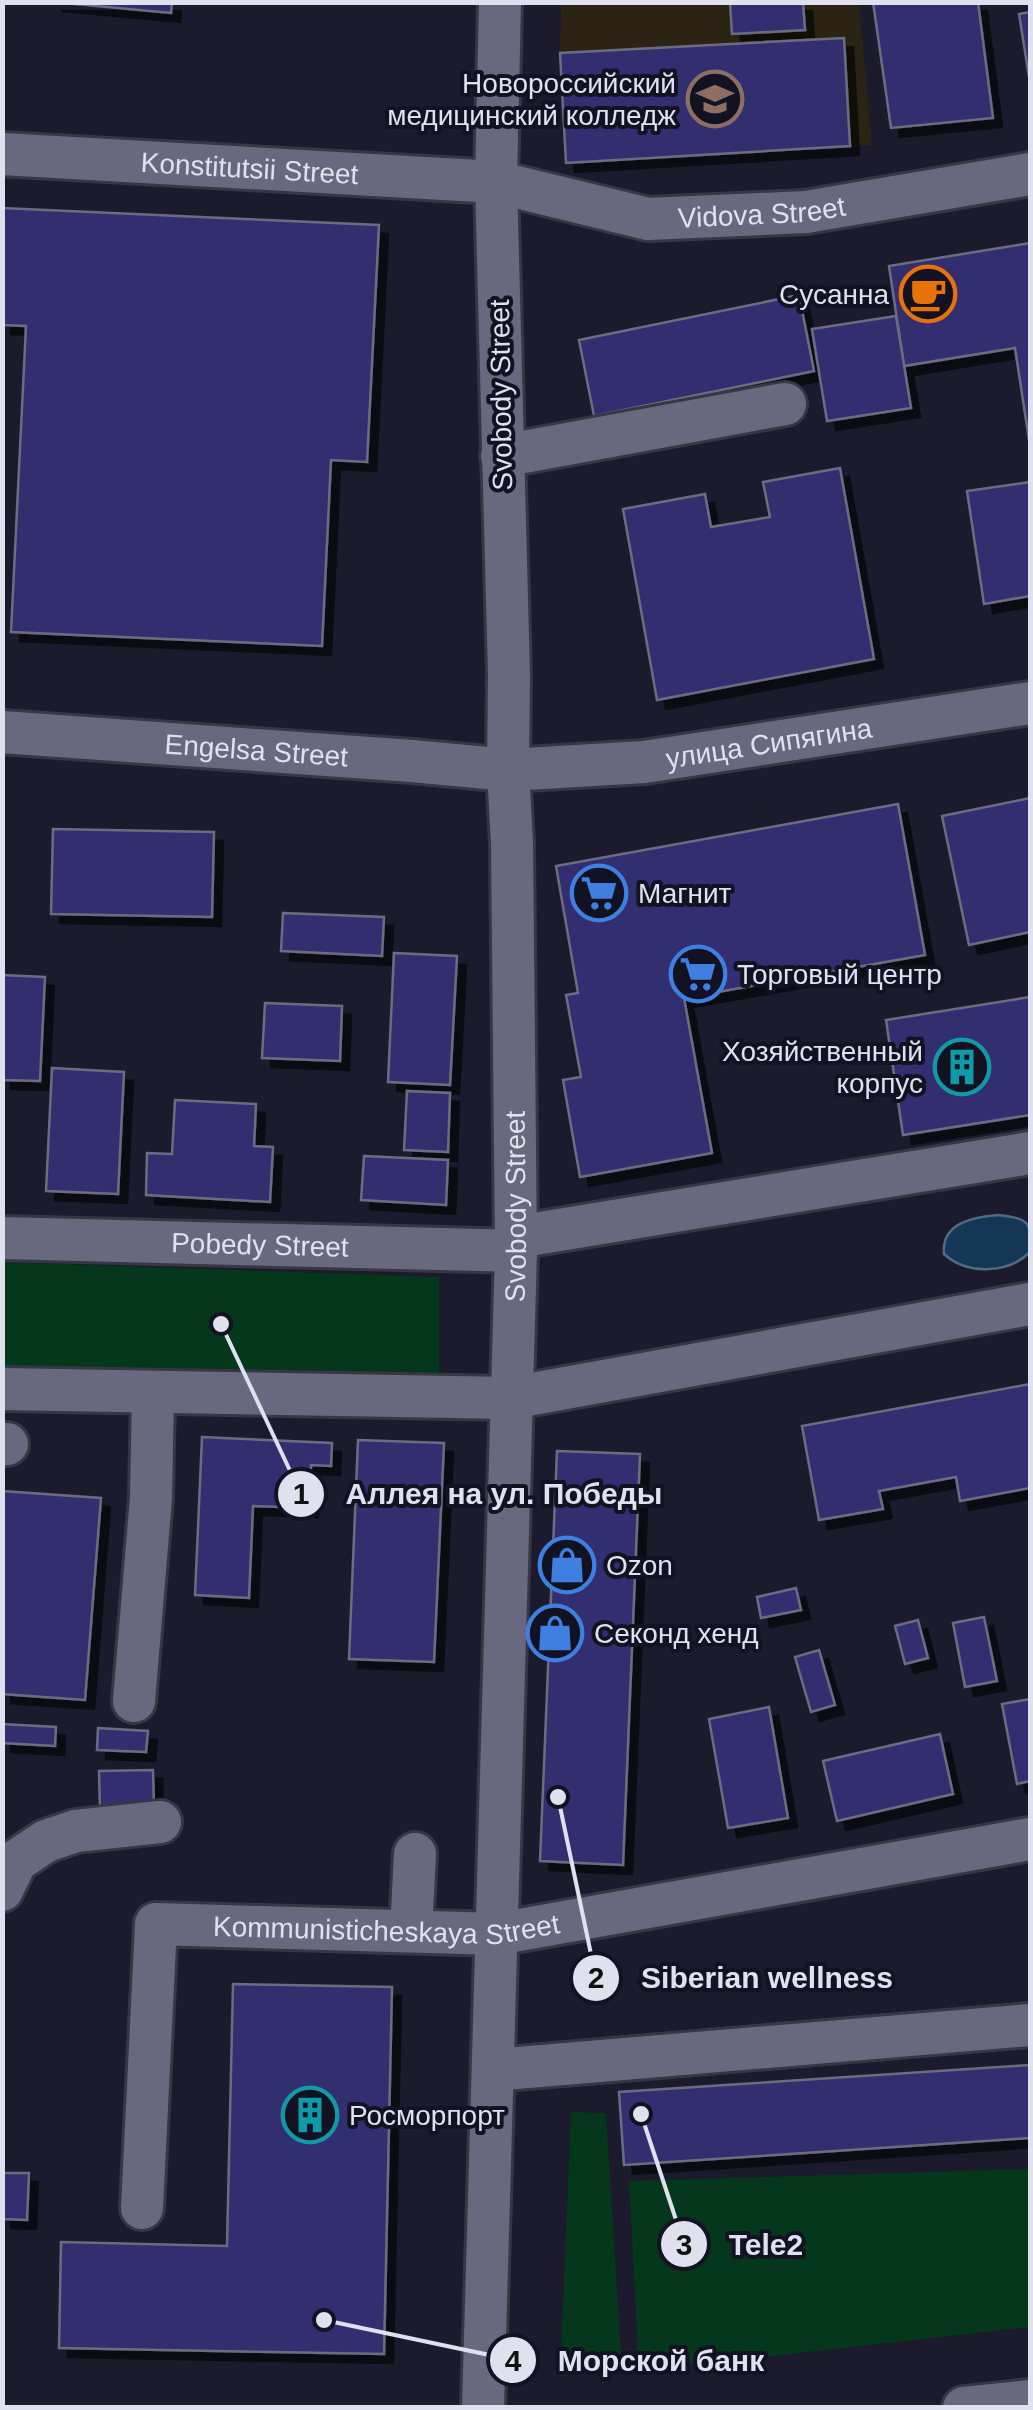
<svg xmlns="http://www.w3.org/2000/svg" width="1033" height="2410" font-family="Helvetica,sans-serif">
<style>
.education{fill:#2b2313}
.green{fill:#04371b}
.water{fill:#133754;stroke:#506a82;stroke-width:2.5}
.building{fill:#332e6f;stroke:#6b6c82;stroke-width:2.5;filter:url(#shadow)}
.lines{fill:none;stroke-linecap:round;stroke-linejoin:round}
.minor-casing{stroke:#363644;stroke-width:48}
.minor{stroke:#68697e;stroke-width:42}
.labels{text-anchor:middle;dominant-baseline:central;stroke-width:8;stroke-linejoin:round;paint-order:stroke}
.poi-label{font-size:28px;fill:#e0e1ee;stroke:#121223;text-anchor:start}
.street-label{font-size:28px;fill:#e0e1ee;stroke:#121223}
.leader{fill:none;stroke:#e0e1ee;stroke-width:4}
.callout-dot{fill:#e0e1ee;stroke:#121223;stroke-width:4}
.mark-label{font-size:30px;text-anchor:middle;font-weight:bold;fill:#111}
.callout-label{font-size:30px;text-anchor:middle;font-weight:bold;fill:#e0e1ee;stroke:#121223;stroke-width:8;stroke-linejoin:round;paint-order:stroke}
</style>
<defs>
<filter id="shadow"><feDropShadow dx="9" dy="9" stdDeviation="0" flood-color="#0009"/></filter>
</defs>
<rect width="100%" height="100%" fill="#1b1b2d"/>
<path class="education" d="M561,3H859L872,145L566,163L560,53Z"/>
<g class="green">
<path d="M3,1262L439,1277V1382L3,1371Z"/>
<path d="M571,2112L606,2113L622,2370L560,2376Z"/>
<path d="M1030,2169V2327L639,2371L629,2181Z"/>
</g>
<path class="water" d="M998,1215C1030,1219 1031,1221 1030,1252C1008,1274 967,1275 944,1254C941,1223 973,1217 998,1215Z"/>
<g class="building">
<path d="M53,2H172L171,13Z"/>
<path d="M730,2H803L805,30L732,34Z"/>
<path d="M873,2H978L993,118L891,128Z"/>
<path d="M1030,12V77H1029L1019,14Z"/>
<path d="M844,38L850,146L566,163L560,53Z"/>
<path d="M2,208L379,225L367,462L331,460L322,646L11,632L26,326L2,325Z"/>
<path d="M1030,243V440H1029L1015,348L904,366L889,266Z"/>
<path d="M799,295L814,371L594,416L579,340Z"/>
<path d="M896,316L911,408L827,421L812,329Z"/>
<path d="M840,468L874,659L657,700L623,509L705,494L711,527L770,517L763,482Z"/>
<path d="M1030,482V596L984,604L967,491Z"/>
<path d="M1030,798V932L969,945L942,816Z"/>
<path d="M898,804L925,955L684,998L712,1153L580,1177L563,1080L581,1077L566,995L578,993L556,866Z"/>
<path d="M53,829L214,832L212,917L51,914Z"/>
<path d="M283,913L384,917L382,956L281,951Z"/>
<path d="M394,953L457,956L450,1085L388,1082Z"/>
<path d="M2,975L45,977L40,1081L2,1080Z"/>
<path d="M1030,997V1115L903,1135L886,1020Z"/>
<path d="M265,1003L342,1006L340,1061L262,1058Z"/>
<path d="M52,1068L124,1072L118,1194L46,1191Z"/>
<path d="M407,1091L450,1093L448,1152L404,1150Z"/>
<path d="M175,1100L256,1104L254,1146L273,1147L270,1202L146,1195L147,1153L172,1154Z"/>
<path d="M364,1156L448,1160L446,1205L361,1200Z"/>
<path d="M1030,1384V1488L960,1501L956,1477L879,1491L883,1509L819,1520L802,1426Z"/>
<path d="M202,1437L332,1443L331,1466L311,1465L309,1508L253,1506L249,1598L195,1595Z"/>
<path d="M358,1440L444,1443L434,1662L349,1659Z"/>
<path d="M557,1451L640,1454L623,1865L540,1861Z"/>
<path d="M2,1491L101,1498L85,1700L2,1694Z"/>
<path d="M796,1588L801,1610L761,1618L757,1597Z"/>
<path d="M984,1617L997,1681L965,1687L953,1623Z"/>
<path d="M918,1620L928,1658L905,1664L895,1626Z"/>
<path d="M819,1650L835,1705L811,1712L795,1657Z"/>
<path d="M1030,1699V1781L1017,1784L1002,1704Z"/>
<path d="M769,1707L788,1818L728,1828L709,1719Z"/>
<path d="M2,1724L56,1727L55,1746L2,1743Z"/>
<path d="M98,1728L148,1731L146,1752L97,1750Z"/>
<path d="M940,1734L953,1794L837,1821L823,1761Z"/>
<path d="M153,1770L154,1810L100,1811L99,1771Z"/>
<path d="M233,1984L392,1987L384,2354L59,2348L61,2242L227,2246Z"/>
<path d="M1030,2065V2138L624,2165L619,2092Z"/>
<path d="M2,2173H29L27,2220L2,2219Z"/>
</g>
<g class="lines">
<g class="minor-casing">
<g id="minor">
<path id="s1" d="M2,154L496,182L648,219L806,212L1030,174"/>
<path d="M502,456L785,404"/>
<path id="s2" d="M2,732L412,761L508,770L644,762L1030,703"/>
<path d="M516,1237L1030,1153"/>
<path id="s3" d="M2,1238L516,1251"/>
<path d="M2,1389L510,1398L1030,1304"/>
<path d="M2,1444H7"/>
<path d="M134,1701L151,1498L153,1392"/>
<path d="M2,1890L16,1861L46,1841L76,1831L160,1822"/>
<path d="M411,1931L415,1854"/>
<path d="M493,2070L1030,2025"/>
<path id="s4" d="M142,2208L156,1924L497,1934L1030,1839"/>
<path id="s5" d="M483,2408L516,1251L512,843L508,770L509,675L496,182L500,2"/>
<path d="M964,2408L1030,2401"/>
</g>
</g>
<use href="#minor" class="minor"/>
</g>
<defs>
<g id="university-ring" transform="scale(2.875)"><circle r="9.5" fill="#121223" stroke="#8d6e63" stroke-width="1.5"/><path d="M0-5L7-2L0 1L-7-2ZM-4 1L0 2.5L4 1V4Q0 6-4 4Z" fill="#8d6e63"/></g>
<g id="cafe-ring" transform="scale(2.875)"><circle r="9.5" fill="#121223" stroke="#e8710a" stroke-width="1.5"/><path d="M-5.5-4.5H6V0H3Q3 3.5 0 3.5H-2.5Q-5.5 3.5-5.5 0ZM3-3.2v2h1.7v-2ZM-6 4.5H4V6H-6Z" fill="#e8710a"/></g>
<g id="supermarket-ring" transform="scale(2.875)"><circle r="9.5" fill="#121223" stroke="#3f7fe0" stroke-width="1.5"/><path d="M-6-5.5h2.5l.6 2H6L4.5 2H-2.5L-4.4-4H-6ZM-1.5 3.2a1.3 1.3 0 1 0 .1 0ZM3 3.2a1.3 1.3 0 1 0 .1 0Z" fill="#3f7fe0"/></g>
<g id="building-ring" transform="scale(2.875)"><circle r="9.5" fill="#121223" stroke="#0f9aa8" stroke-width="1.5"/><path d="M-4-6H4V6H1V3H-1V6H-4ZM-2.5-4.3h1.7v1.8h-1.7ZM.8-4.3h1.7v1.8H.8ZM-2.5-1h1.7V.8h-1.7ZM.8-1h1.7V.8H.8Z" fill="#0f9aa8"/></g>
<g id="shop-ring" transform="scale(2.875)"><circle r="9.5" fill="#121223" stroke="#3f7fe0" stroke-width="1.5"/><path d="M-5-2.5h2.3a2.7 3.5 0 0 1 5.4 0H5L5.5 6h-11ZM-1.5-2.5h3a1.5 2.3 0 0 0-3 0Z" fill="#3f7fe0"/></g>
</defs>
<g fill-rule="evenodd">
<use href="#university-ring" x="715" y="99"/>
<use href="#cafe-ring" x="928" y="294"/>
<use href="#supermarket-ring" x="599" y="893"/>
<use href="#supermarket-ring" x="698" y="974"/>
<use href="#building-ring" x="962" y="1067"/>
<use href="#shop-ring" x="567" y="1565"/>
<use href="#shop-ring" x="555" y="1633"/>
<use href="#building-ring" x="310" y="2115"/>
</g>
<g class="labels">
<g class="poi-label">
<text x="676" y="83" text-anchor="end">Новороссийский<tspan x="676" dy="32">медицинский колледж</tspan></text>
<text x="889" y="294" text-anchor="end">Сусанна</text>
<text x="638" y="893">Магнит</text>
<text x="737" y="974">Торговый центр</text>
<text x="923" y="1051" text-anchor="end">Хозяйственный<tspan x="923" dy="32">корпус</tspan></text>
<text x="606" y="1565">Ozon</text>
<text x="594" y="1633">Секонд хенд</text>
<text x="349" y="2115">Росморпорт</text>
</g>
<g class="street-label">
<text stroke="none"><textPath href="#s1" startOffset="248">Konstitutsii Street</textPath></text>
<text stroke="none"><textPath href="#s1" startOffset="765">Vidova Street</textPath></text>
<text transform="translate(501 395) rotate(-91)">Svobody Street</text>
<text stroke="none"><textPath href="#s2" startOffset="770">улица Сипягина</textPath></text>
<text stroke="none"><textPath href="#s2" startOffset="255">Engelsa Street</textPath></text>
<text stroke="none"><textPath href="#s5" startOffset="1202">Svobody Street</textPath></text>
<text stroke="none"><textPath href="#s3" startOffset="258">Pobedy Street</textPath></text>
<text stroke="none"><textPath href="#s4" startOffset="515">Kommunisticheskaya Street</textPath></text>
</g>
</g>
<path class="leader" d="M221 1324L301 1494M558 1797L596 1978M641 2114L684 2244M324 2320L513 2360"/>
<g class="callout-dot">
<circle cx="221" cy="1324" r="10"/>
<circle cx="558" cy="1797" r="10"/>
<circle cx="641" cy="2114" r="10"/>
<circle cx="324" cy="2320" r="10"/>
<circle cx="301" cy="1494" r="25"/>
<circle cx="596" cy="1978" r="25"/>
<circle cx="684" cy="2244" r="25"/>
<circle cx="513" cy="2360" r="25"/>
</g>
<g class="mark-label">
<text x="301" y="1504">1</text>
<text x="596" y="1988">2</text>
<text x="684" y="2255">3</text>
<text x="513" y="2371">4</text>
</g>
<g class="callout-label">
<text x="504" y="1504">Аллея на ул. Победы</text>
<text x="767" y="1988">Siberian wellness</text>
<text x="766" y="2255">Tele2</text>
<text x="661" y="2371">Морской банк</text>
</g>
<rect width="1033" height="2410" fill="none" stroke="#e0e1ee" stroke-width="10"/>
</svg>
